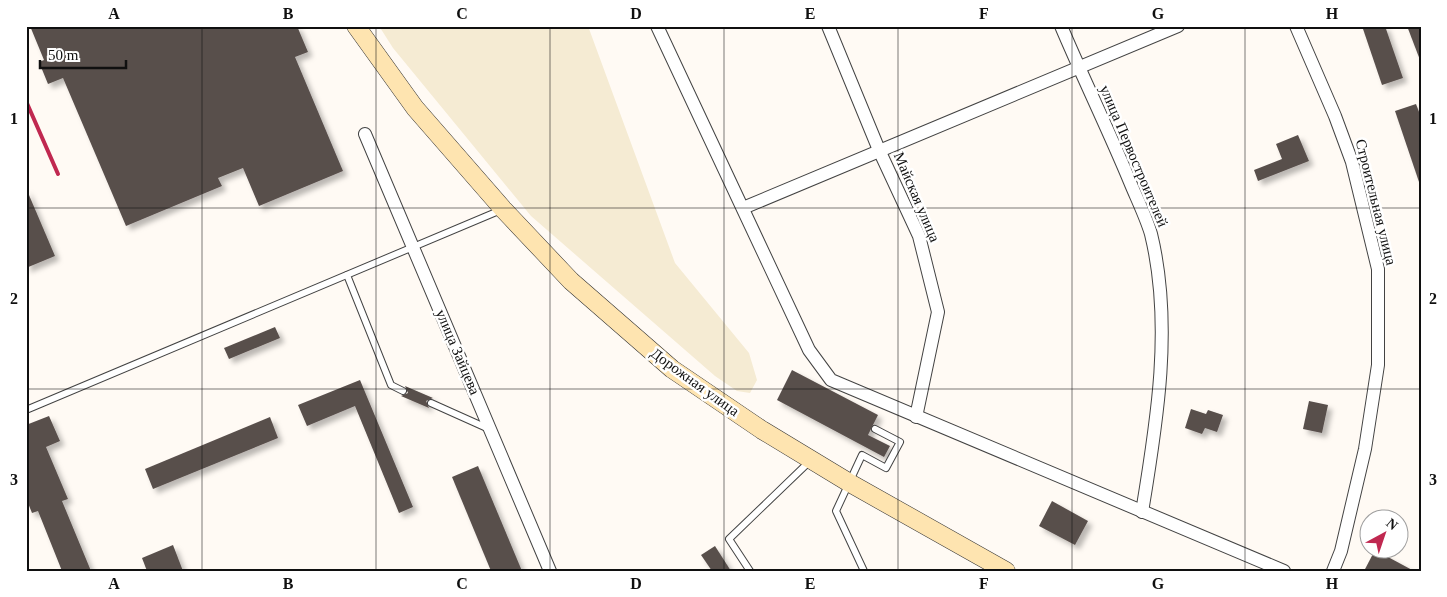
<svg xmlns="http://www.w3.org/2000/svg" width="1447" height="597" font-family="Georgia,serif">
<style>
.farmland{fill:#f5ebd3}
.building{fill:#594f4c;filter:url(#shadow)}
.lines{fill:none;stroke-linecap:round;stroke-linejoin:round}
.lane-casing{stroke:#434343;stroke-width:8}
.street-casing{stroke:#434343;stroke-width:14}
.secondary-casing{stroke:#323232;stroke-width:19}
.lane{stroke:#fff;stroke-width:6}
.street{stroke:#fff;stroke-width:12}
.secondary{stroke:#fee4b0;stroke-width:18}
.rail{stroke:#c02850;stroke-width:4}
.grid{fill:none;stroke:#101010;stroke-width:1;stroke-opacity:0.55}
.labels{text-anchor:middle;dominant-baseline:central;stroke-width:5;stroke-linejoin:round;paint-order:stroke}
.street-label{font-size:15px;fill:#101010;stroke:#fff}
.neatline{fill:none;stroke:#101010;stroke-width:2}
.grid-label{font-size:16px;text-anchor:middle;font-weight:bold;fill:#101010}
</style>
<defs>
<filter id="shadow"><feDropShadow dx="4.5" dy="4.5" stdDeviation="2.5" flood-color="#0004"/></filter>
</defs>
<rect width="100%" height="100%" fill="#fffaf4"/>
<path class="farmland" d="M379,26H588L675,263L749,353L757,380L750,393L737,391L715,376L531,216L393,48Z"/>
<g class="building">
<path d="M30,26H297L308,52L295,57L343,171L259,206L243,168L218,178L222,186L126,226L63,78L48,84L39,62L44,60Z"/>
<path d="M1362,26H1385L1403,78L1382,85Z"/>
<path d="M1407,26H1421V60H1420Z"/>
<path d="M1416,104L1421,117L1419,182L1395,111Z"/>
<path d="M1298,135L1309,161L1258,181L1254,170L1282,159L1276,144Z"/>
<path d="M26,188L55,256L26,268Z"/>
<path d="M275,327L280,338L229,359L224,348Z"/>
<path d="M792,370L878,415L868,435L890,446L884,457L777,400Z"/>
<path d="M360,380L413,507L399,513L355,406L307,426L298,405Z"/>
<path d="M405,386L433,398L426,401L429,408L401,396L408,393Z"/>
<path d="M1309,401L1328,405L1322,433L1303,429Z"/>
<path d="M1191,409L1206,414L1208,410L1223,415L1217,432L1205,428L1202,434L1185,428Z"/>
<path d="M49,416L60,441L46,447L68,499L62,501L91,571H62L38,511L32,513L26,498V425Z"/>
<path d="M270,417L278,438L153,489L145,469Z"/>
<path d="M478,466L522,571H491L452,477Z"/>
<path d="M1052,501L1088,521L1075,545L1039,526Z"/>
<path d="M173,545L183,571H147L142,558Z"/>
<path d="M715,546L731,571H712L701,555Z"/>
<path d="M1375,550L1414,571H1364Z"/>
</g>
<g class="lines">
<g class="lane-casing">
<g id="lane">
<path d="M347,275L391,385L403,391"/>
<path d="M431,403L489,429"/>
<path d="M26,410L501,210"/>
<path d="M750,571L729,539L810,461"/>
<path d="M864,571L836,511L862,455L886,468L900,442L875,429"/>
</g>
</g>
<g class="street-casing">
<g id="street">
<path d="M657,26L809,350L831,380L1284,571"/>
<path d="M828,26L879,150L919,236L938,312L916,417"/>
<path d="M1061,26C1083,78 1108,129 1130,182C1137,199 1146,217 1151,234C1173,324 1157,422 1142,512"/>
<path d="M1296,26L1335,116L1352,162L1378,269V365L1365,449L1341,551L1333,571"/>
<path d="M365,134L550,571"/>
<path d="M743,208L1178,26"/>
</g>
</g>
<g class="secondary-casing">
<path id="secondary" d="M356,26L415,108L503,209L571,281L672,369L762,430L848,482L1006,571"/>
</g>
<use href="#lane" class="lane"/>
<use href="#street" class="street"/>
<use href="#secondary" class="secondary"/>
<path class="rail" d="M26,101L58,174"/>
</g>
<path class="grid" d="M202,26V571M376,26V571M550,26V571M724,26V571M898,26V571M1072,26V571M1245,26V571M26,208H1421M26,389H1421"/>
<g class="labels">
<g class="street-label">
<text transform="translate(1134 156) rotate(67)">улица Первостроителей</text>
<text transform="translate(917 197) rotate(67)">Майская улица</text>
<text transform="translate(1376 202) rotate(76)">Строительная улица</text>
<text transform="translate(458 352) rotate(67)">улица Зайцева</text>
<text transform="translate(695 382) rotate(36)">Дорожная улица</text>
</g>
</g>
<rect width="1447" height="597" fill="none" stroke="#ffffff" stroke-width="55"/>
<g transform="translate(1384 534) rotate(40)"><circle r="24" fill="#ffffff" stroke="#9f9f9f"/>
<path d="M0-4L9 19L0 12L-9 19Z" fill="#c02850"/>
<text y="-8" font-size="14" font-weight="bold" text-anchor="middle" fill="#101010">N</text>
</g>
<path d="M40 60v8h86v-8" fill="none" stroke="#101010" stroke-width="2.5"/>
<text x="48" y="60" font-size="15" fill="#101010" stroke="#ffffff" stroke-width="4" paint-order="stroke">50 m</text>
<rect x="28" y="28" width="1392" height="542" class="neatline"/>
<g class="grid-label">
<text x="114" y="19">A</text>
<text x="288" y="19">B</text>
<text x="462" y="19">C</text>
<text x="636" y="19">D</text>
<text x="810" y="19">E</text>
<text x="984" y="19">F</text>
<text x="1158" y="19">G</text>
<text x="1332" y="19">H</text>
<text x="14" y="124">1</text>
<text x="1433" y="124">1</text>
<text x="14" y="304">2</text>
<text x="1433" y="304">2</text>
<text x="14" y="485">3</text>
<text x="1433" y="485">3</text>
<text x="114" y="589">A</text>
<text x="288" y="589">B</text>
<text x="462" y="589">C</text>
<text x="636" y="589">D</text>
<text x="810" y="589">E</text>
<text x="984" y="589">F</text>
<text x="1158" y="589">G</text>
<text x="1332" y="589">H</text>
</g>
</svg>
